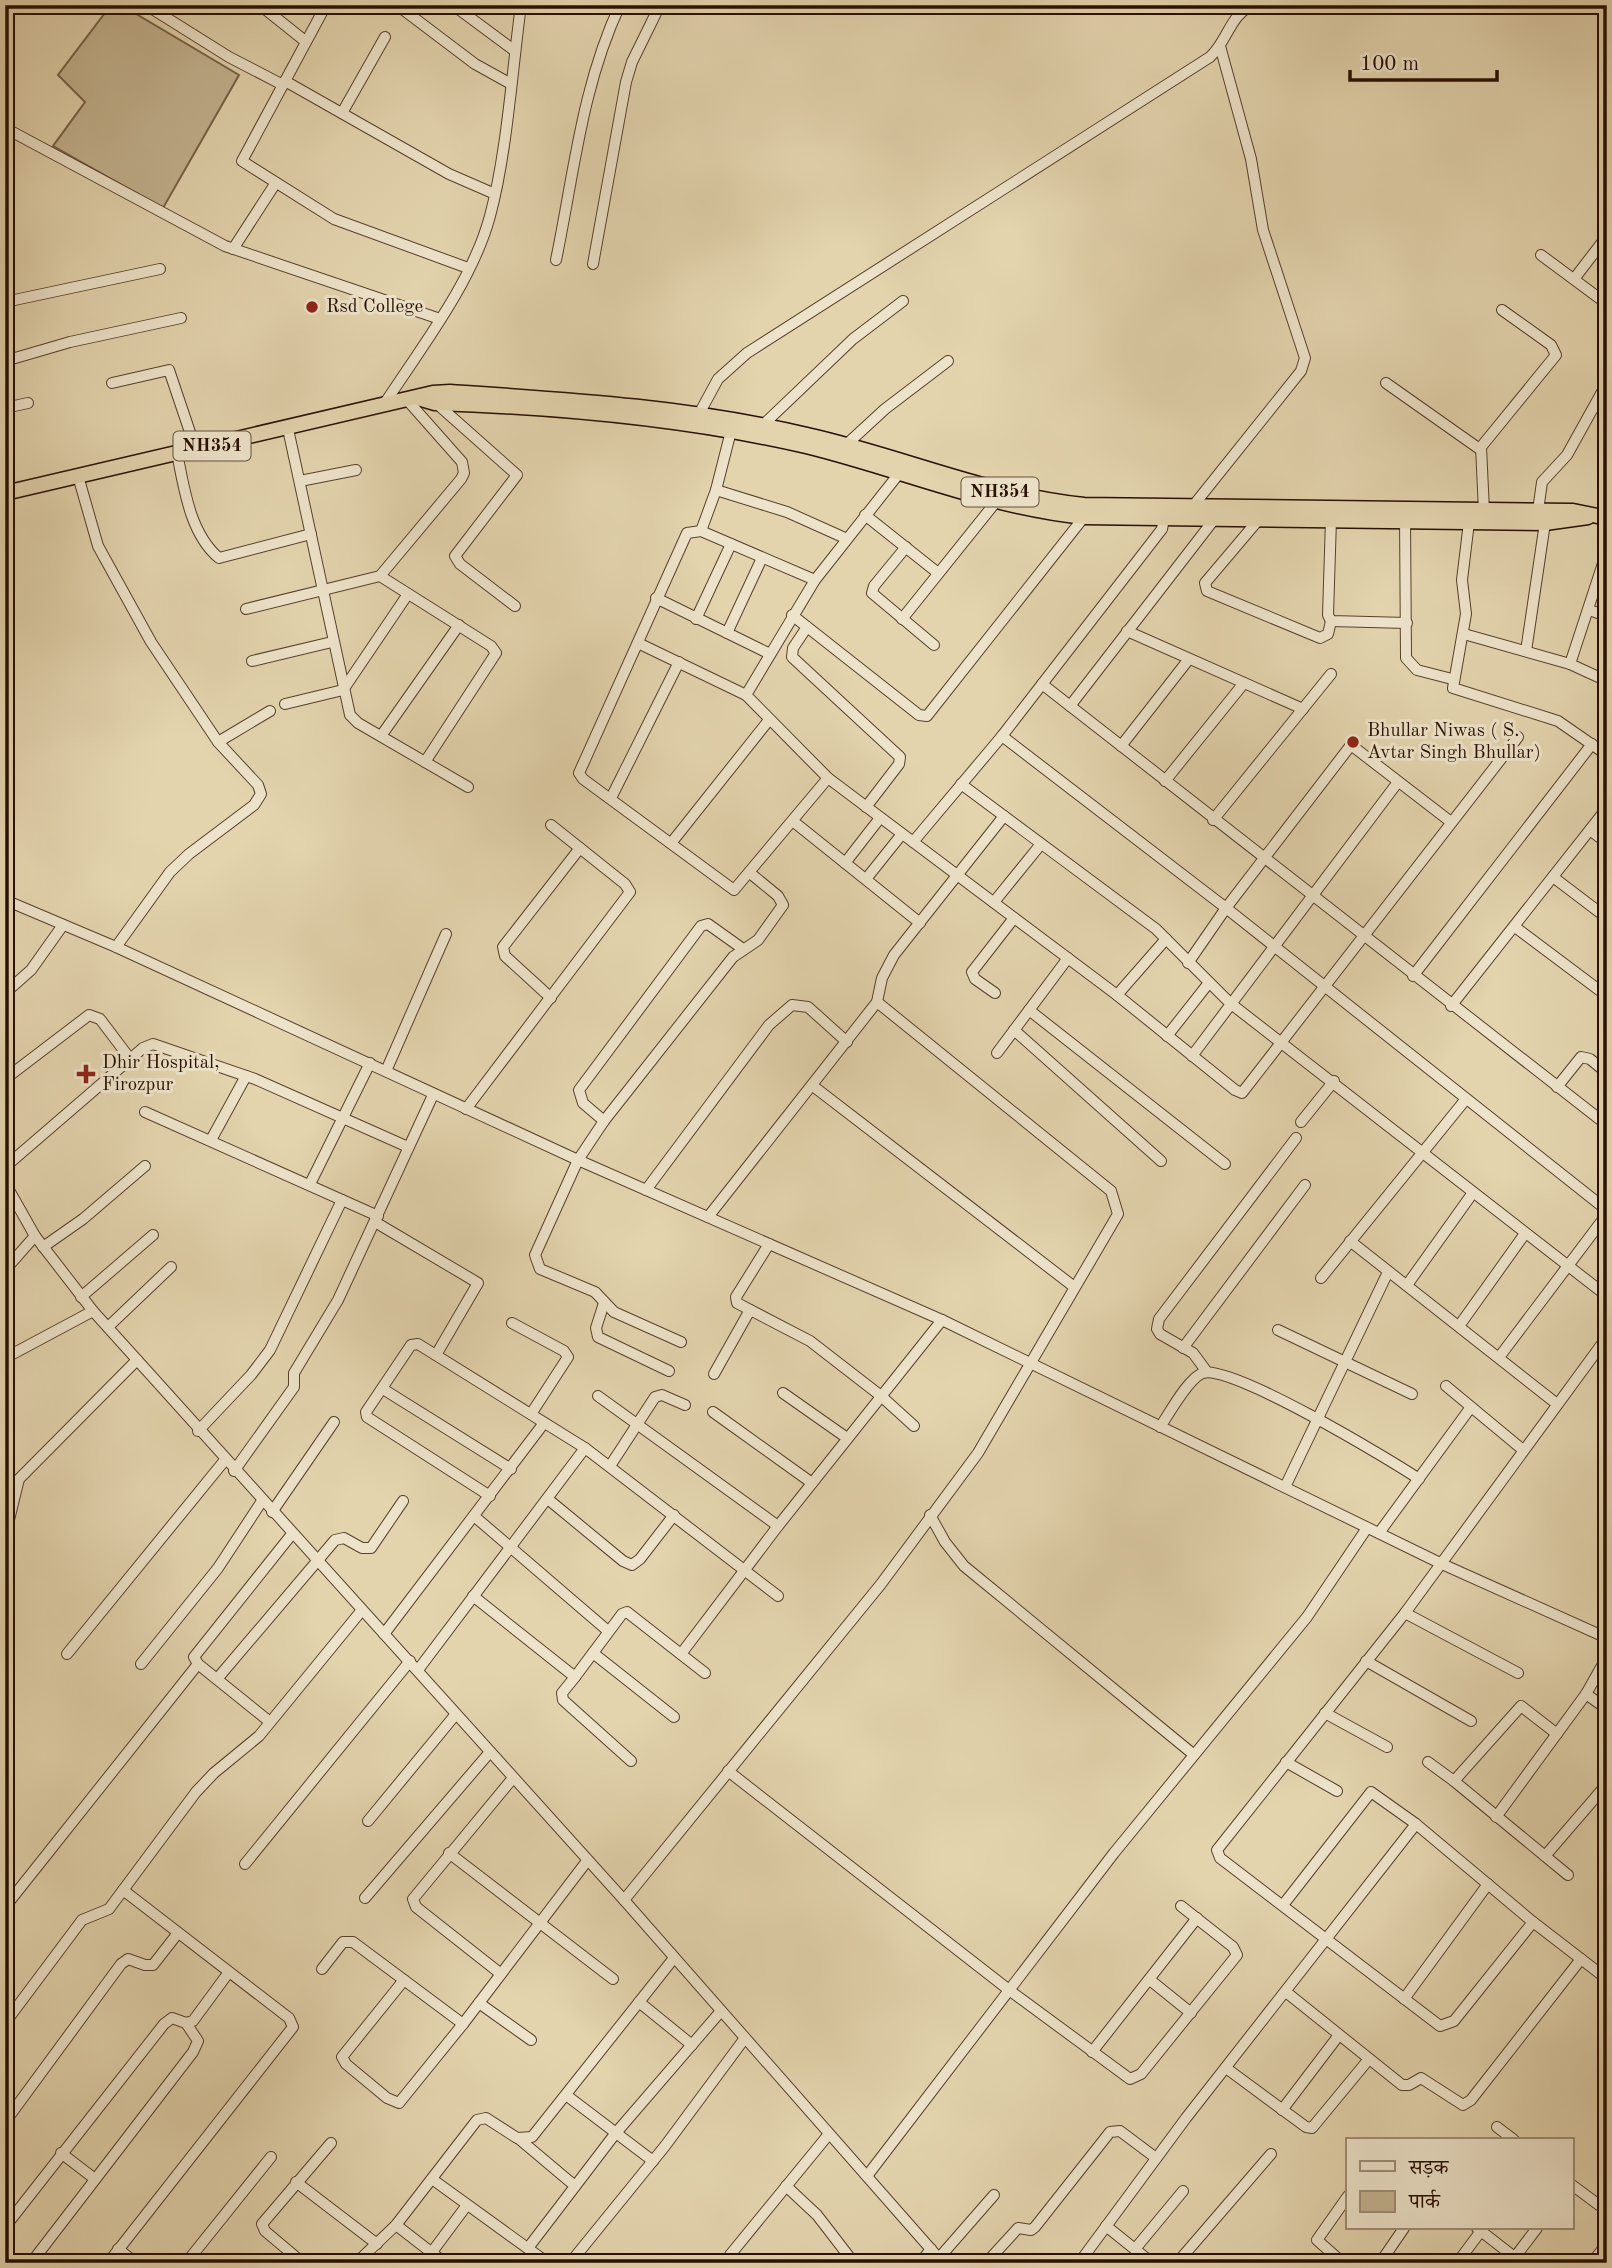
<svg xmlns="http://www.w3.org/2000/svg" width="1612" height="2268" font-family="'Old Standard TT','Noto Serif Devanagari',serif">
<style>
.green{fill:#c3b390;stroke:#766148;stroke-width:2}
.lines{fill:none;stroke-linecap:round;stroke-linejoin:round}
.minor-casing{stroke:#57402c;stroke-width:12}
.highway-casing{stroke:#280f00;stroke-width:17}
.minor{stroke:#ede3ca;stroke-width:10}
.highway{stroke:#e3d4ae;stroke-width:14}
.poi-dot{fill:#8f2418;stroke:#ede3ca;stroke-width:2.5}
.labels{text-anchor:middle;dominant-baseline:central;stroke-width:6;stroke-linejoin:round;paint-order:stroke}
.shield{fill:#ede3ca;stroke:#634f3d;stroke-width:2}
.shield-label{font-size:18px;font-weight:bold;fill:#280f00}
.poi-label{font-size:19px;fill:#280f00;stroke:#ede3ca;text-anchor:start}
</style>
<rect width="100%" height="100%" fill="#e3d4ae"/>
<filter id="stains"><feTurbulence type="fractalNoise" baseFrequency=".00286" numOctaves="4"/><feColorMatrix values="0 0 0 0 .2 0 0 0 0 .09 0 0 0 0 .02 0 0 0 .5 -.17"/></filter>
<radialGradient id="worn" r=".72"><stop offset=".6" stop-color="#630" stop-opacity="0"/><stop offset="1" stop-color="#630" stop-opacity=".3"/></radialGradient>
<path class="green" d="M111,5H121L239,75L163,208L53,146L85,102L58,75Z"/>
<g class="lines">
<g class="minor-casing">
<g id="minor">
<path d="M146,5L229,57L283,85"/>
<path d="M260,5L305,41"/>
<path d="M326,5L242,161L334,219L468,268"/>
<path d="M397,5L475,64L511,84"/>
<path d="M453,5L515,51"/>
<path d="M285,81L449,174L495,194"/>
<path d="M342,113L385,37"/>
<path d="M5,128L225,246L440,319"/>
<path d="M233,249L275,184"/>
<path d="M1541,255L1607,304"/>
<path d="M556,260C574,173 582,86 620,5"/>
<path d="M593,264L626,82L632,62L660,5"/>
<path d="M1574,279L1607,236"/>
<path d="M5,302L160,269"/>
<path d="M5,361L70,342L181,318"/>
<path d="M112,383L169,370L196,450"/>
<path d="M1386,383L1481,450"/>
<path d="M436,403L517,475L455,556L460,564L515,606"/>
<path d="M383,406C420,349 472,283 490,216C507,153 512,71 521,5"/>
<path d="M5,408L28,403"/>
<path d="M699,414L718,379L747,353L1210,57C1228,41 1230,13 1254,5"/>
<path d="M763,425L853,339L903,301"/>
<path d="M288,429L350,715L358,723L468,787"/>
<path d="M847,444L885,409L948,361"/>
<path d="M177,453C184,488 190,534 219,558L311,534"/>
<path d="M78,476L98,546L151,642L218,742L258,785L261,794L254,805L189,854L170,872L116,947"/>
<path d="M300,481L356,470"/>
<path d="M716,490L787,512L845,538"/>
<path d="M1193,506L1301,371L1305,358L1263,230L1251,159L1220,46"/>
<path d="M1484,511L1481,447L1556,355L1551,345L1502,310"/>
<path d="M1538,511L1542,482L1567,455L1607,383"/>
<path d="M865,515L938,573"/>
<path d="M1405,516L1406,658L1417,670L1452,679"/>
<path d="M1260,518L1205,583L1207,591L1320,638L1328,634L1331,621"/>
<path d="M1331,519L1328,615L1331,621L1407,623"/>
<path d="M1469,522L1462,580L1466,614L1453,688L1558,721L1607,755"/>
<path d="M701,531L716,490L732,427"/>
<path d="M906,547L874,586L872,593L934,645"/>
<path d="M380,576L491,646L496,653L425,762"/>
<path d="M815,580L701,531L687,533L579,773L583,779L734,890L828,778"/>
<path d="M656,598L770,654"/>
<path d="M246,609L380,576L461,479L464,473L462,462L408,401"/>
<path d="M1589,610L1607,616"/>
<path d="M792,615L919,715L927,716L1084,517"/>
<path d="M696,619L731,544"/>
<path d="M902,619L995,503"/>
<path d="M807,627L793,648L792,657L900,757L899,764L866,807"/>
<path d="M1127,631L1303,709"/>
<path d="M727,633L762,558"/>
<path d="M1464,634L1570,664L1607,681"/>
<path d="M638,643L746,695L828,778L1117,995L1235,1090L1242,1093L1518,737"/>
<path d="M1526,651L1545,523"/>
<path d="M252,661L332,642"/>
<path d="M1570,664L1607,551"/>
<path d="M1602,678L1607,668"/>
<path d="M1042,684L1607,1125"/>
<path d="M746,695L815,580L901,471"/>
<path d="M285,704L343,690L408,594"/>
<path d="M1070,706L1216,517"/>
<path d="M381,736L459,625"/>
<path d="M1002,736L1226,908L1603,1207L1604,1218L1500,1356"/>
<path d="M218,742L270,711"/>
<path d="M1121,746L1189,659"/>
<path d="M1165,781L1244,683"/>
<path d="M961,784L1156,929L1230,1003L1607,1296"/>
<path d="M611,798L679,662"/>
<path d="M1213,820L1331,674"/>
<path d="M794,822L920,923"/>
<path d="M1590,830L1607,843"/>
<path d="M672,842L769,720"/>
<path d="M913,842L1002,736L1162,529L1165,513"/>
<path d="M845,863L880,818"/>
<path d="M1553,877L1607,918"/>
<path d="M866,879L902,834"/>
<path d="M5,900L116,947L578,1160L942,1320L1442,1564L1607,1638"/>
<path d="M994,902L1041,844"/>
<path d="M1515,927L1607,996"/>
<path d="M1188,963L1226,908L1351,745L1451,822"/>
<path d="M1413,976L1592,744"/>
<path d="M5,993L31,970L63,925"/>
<path d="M995,993L975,979L972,972L1014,918"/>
<path d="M1117,995L1166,939"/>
<path d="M551,998L505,956L503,947L580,848"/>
<path d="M1451,1006L1607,808"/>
<path d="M1029,1010L1225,1164"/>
<path d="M1014,1030L1161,1161"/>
<path d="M1167,1036L1208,984"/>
<path d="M997,1053L1068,958"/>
<path d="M1192,1056L1398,782"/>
<path d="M386,1071L446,934"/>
<path d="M5,1079L89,1015L100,1019L131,1060"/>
<path d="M813,1086L1073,1286"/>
<path d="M1557,1087L1581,1057L1590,1059L1607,1073"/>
<path d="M466,1109L630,892L625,884L551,825"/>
<path d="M145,1112L378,1216"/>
<path d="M604,1121L583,1103L579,1090L701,926L708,924L743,949"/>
<path d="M1301,1122L1334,1081"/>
<path d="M211,1140L246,1076"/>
<path d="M5,1167L143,1048L153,1044L255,1079L408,1147"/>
<path d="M5,1183L35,1236L93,1311L624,1900L943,2263"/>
<path d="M310,1184L370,1063"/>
<path d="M646,1190L769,1025L792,1005L808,1007L847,1042"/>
<path d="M708,1217L877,1002L882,978L894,955L1004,816"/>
<path d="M375,1222L478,1283L436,1355"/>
<path d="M1350,1241L1557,1404"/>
<path d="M769,1244L736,1297L737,1303L810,1341L881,1396L914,1426"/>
<path d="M43,1247L83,1219L145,1166"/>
<path d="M5,1270L35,1236"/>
<path d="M1321,1278L1466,1099"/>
<path d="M1407,1285L1472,1194"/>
<path d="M81,1297L153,1235"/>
<path d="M604,1303L596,1328L598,1337L669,1371"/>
<path d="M512,1323L564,1351L568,1357L531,1414"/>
<path d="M1459,1326L1524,1235"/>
<path d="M108,1327L171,1267"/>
<path d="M1278,1330L1412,1394"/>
<path d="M681,1342L614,1312L595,1292L540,1269L535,1255L578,1160L604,1121L733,957L758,940L783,905L778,896L750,873"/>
<path d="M1183,1348L1305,1185"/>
<path d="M5,1358L93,1311"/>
<path d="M1207,1372L1193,1353L1160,1334L1157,1329L1159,1319L1296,1138"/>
<path d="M714,1374L750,1310"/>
<path d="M1446,1386L1523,1450"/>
<path d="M383,1389L511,1469"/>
<path d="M783,1393L847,1438"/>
<path d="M598,1396L778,1526"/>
<path d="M713,1412L812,1483"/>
<path d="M1160,1427C1169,1414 1189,1377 1203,1373C1231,1364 1389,1459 1419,1479"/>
<path d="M198,1431L251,1375L270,1350L342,1200"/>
<path d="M610,1466L655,1397L662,1395L685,1405"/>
<path d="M234,1471L294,1387V1373L338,1300L433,1095"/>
<path d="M5,1476L14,1491"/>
<path d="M1285,1487L1388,1272"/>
<path d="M490,1496L367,1417L366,1412L411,1345L418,1344L585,1448L778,1596"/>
<path d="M549,1500L623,1561L632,1565L640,1559L674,1515"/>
<path d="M272,1512L334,1422"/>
<path d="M930,1515L945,1542L964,1566L1193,1754"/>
<path d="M474,1516L608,1631"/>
<path d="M1379,1533L1471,1407"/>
<path d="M5,1536L19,1479L137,1360"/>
<path d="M473,1596L575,1677L562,1693L563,1700L631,1761"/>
<path d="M1405,1613L1518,1673"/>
<path d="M384,1634L544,1423"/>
<path d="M593,1653L674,1717"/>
<path d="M67,1654L225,1460"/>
<path d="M681,1654L778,1526L942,1320"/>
<path d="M1366,1661L1471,1721"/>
<path d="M141,1664L218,1568L262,1501"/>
<path d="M418,1670L585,1448"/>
<path d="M575,1677L622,1614L627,1612L705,1673"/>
<path d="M217,1679L335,1540L344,1538L362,1548H371L403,1501"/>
<path d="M1586,1694L1607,1709"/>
<path d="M1325,1713L1387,1747"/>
<path d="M270,1722L198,1664L194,1657L292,1534"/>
<path d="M1286,1762L1337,1791"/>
<path d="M1428,1762L1454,1781L1521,1706L1557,1734"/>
<path d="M728,1771L1009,1990L1130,2079L1141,2074L1237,1955L1233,1947L1181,1906"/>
<path d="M1454,1781L1568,1875"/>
<path d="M1496,1817L1586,1694L1607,1657"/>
<path d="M368,1821L456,1714"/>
<path d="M449,1853L613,1979"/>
<path d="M1545,1856L1607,1784"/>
<path d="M245,1864L410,1661"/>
<path d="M365,1898L490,1752"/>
<path d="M624,1900L881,1584L978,1453L1118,1214L1111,1191L877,1002"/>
<path d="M1283,1905L1371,1792L1416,1824L1533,1922L1454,2021L1440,2026L1220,1858L1217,1850L1405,1613L1607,1337"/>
<path d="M5,1907L198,1664"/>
<path d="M1533,1922L1607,1979"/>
<path d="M322,1969L343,1942H353L463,2024"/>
<path d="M501,1974L416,1907L413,1899L513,1778"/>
<path d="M404,1980L342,2057L346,2064L387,2098L399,2103L463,2024L587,1861"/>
<path d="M1150,1980L1191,2013"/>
<path d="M1286,1992L1402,2085H1409L1421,2078L1463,2105L1471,2100L1581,1959"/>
<path d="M1404,1999L1488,1884"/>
<path d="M639,2002L692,2045"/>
<path d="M479,2003L531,2040"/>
<path d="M5,2023L82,1920L109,1909L196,1792L214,1773L259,1736L362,1610"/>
<path d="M1092,2052L1197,1918"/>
<path d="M1226,2068L1306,2127L1312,2128L1369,2059"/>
<path d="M566,2095L653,2161"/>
<path d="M1282,2110L1339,2035"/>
<path d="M5,2122L121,1964L128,1959L145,1965H153L178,1933"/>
<path d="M1497,2127L1514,2140"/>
<path d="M518,2138L575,2186"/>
<path d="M61,2153L95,2179"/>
<path d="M867,2176L1114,1853L1307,1617L1367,1528"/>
<path d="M432,2179L548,2263"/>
<path d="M296,2182L377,2244"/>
<path d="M1572,2185L1607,2211"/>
<path d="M786,2186L817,2215L854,2263"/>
<path d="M396,2225L445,2263"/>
<path d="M1106,2226L1152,2263"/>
<path d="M5,2227L164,2024L172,2018L186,2023L193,2021L229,1972"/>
<path d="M1477,2228L1522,2263"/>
<path d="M528,2248L615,2134L721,2011"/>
<path d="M118,2249L136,2263"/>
<path d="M1135,2249L1183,2191"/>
<path d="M432,2252L467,2205"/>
<path d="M1515,2257L1537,2228"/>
<path d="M939,2258L994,2195"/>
<path d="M31,2263L193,2052L198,2041L186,2023"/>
<path d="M108,2263L293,2027L289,2018L123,1890"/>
<path d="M186,2263L271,2157"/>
<path d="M303,2263L265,2231L262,2224L331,2143"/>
<path d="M356,2263L396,2225L477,2120L486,2118L517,2138L532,2137L674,1958"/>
<path d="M570,2263L665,2146L745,2038"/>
<path d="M731,2263L730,2255L829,2134"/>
<path d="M920,2263L931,2249"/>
<path d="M986,2263L1018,2228L1031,2230L1035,2227L1110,2132L1120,2131L1156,2158"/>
<path d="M1079,2263L1186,2118L1416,1824"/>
<path d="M1177,2263L1271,2154"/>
<path d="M1343,2263L1317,2240L1348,2196"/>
<path d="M1380,2263L1404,2228"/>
<path d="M1457,2263L1481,2231"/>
<path d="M1592,2263L1607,2243"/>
</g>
</g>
<g class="highway-casing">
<g id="highway">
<path d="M418,398L435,403C559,407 685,418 806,446C900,469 987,507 1084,517L1545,523L1588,517"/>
<path d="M5,493L433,393L450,392C570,400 689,407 807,435C901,456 988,495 1084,505L1573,511L1607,518"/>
</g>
</g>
<use href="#minor" class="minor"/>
<use href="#highway" class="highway"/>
</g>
<g class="poi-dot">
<circle cx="312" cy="307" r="7"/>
<circle cx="1353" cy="742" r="7"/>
<path d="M82.5 1063.5h7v7h7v7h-7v7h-7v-7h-7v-7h7z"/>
</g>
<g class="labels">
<g class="shield">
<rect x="173.5" y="431.5" width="77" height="29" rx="5"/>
<rect x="961.5" y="477.5" width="77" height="29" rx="5"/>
</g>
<g class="shield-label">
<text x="212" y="446">NH354</text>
<text x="1000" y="492">NH354</text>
</g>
<g class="poi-label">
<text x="326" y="307">Rsd College</text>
<text x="1367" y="731">Bhullar Niwas ( S.<tspan x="1367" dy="22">Avtar Singh Bhullar)</tspan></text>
<text x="102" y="1063">Dhir Hospital,<tspan x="102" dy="22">Firozpur</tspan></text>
</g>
</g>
<rect width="1612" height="2268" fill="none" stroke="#e3d4ae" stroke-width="28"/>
<rect x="7" y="7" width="1598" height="2254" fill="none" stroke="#280f00" stroke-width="3.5"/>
<rect x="14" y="14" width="1584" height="2240" fill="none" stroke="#280f00" stroke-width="2"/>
<rect x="1346" y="2138" width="228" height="91" fill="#ede3ca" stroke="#9e8e79" stroke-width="2"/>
<rect x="1360" y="2161" width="35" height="10" fill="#ede3ca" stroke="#9e8e79" stroke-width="2"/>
<text x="1409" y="2174" font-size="21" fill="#280f00">सड़क</text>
<rect x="1360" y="2191" width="35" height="21" fill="#c3b390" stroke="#9e8e79" stroke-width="2"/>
<text x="1409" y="2208" font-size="21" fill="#280f00">पार्क</text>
<path d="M1350 70v10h147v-10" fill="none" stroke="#280f00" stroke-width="3.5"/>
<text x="1360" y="70" font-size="21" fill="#280f00" stroke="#ede3ca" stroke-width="5" paint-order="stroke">100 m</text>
<rect width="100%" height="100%" filter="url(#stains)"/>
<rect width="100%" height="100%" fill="url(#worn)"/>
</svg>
